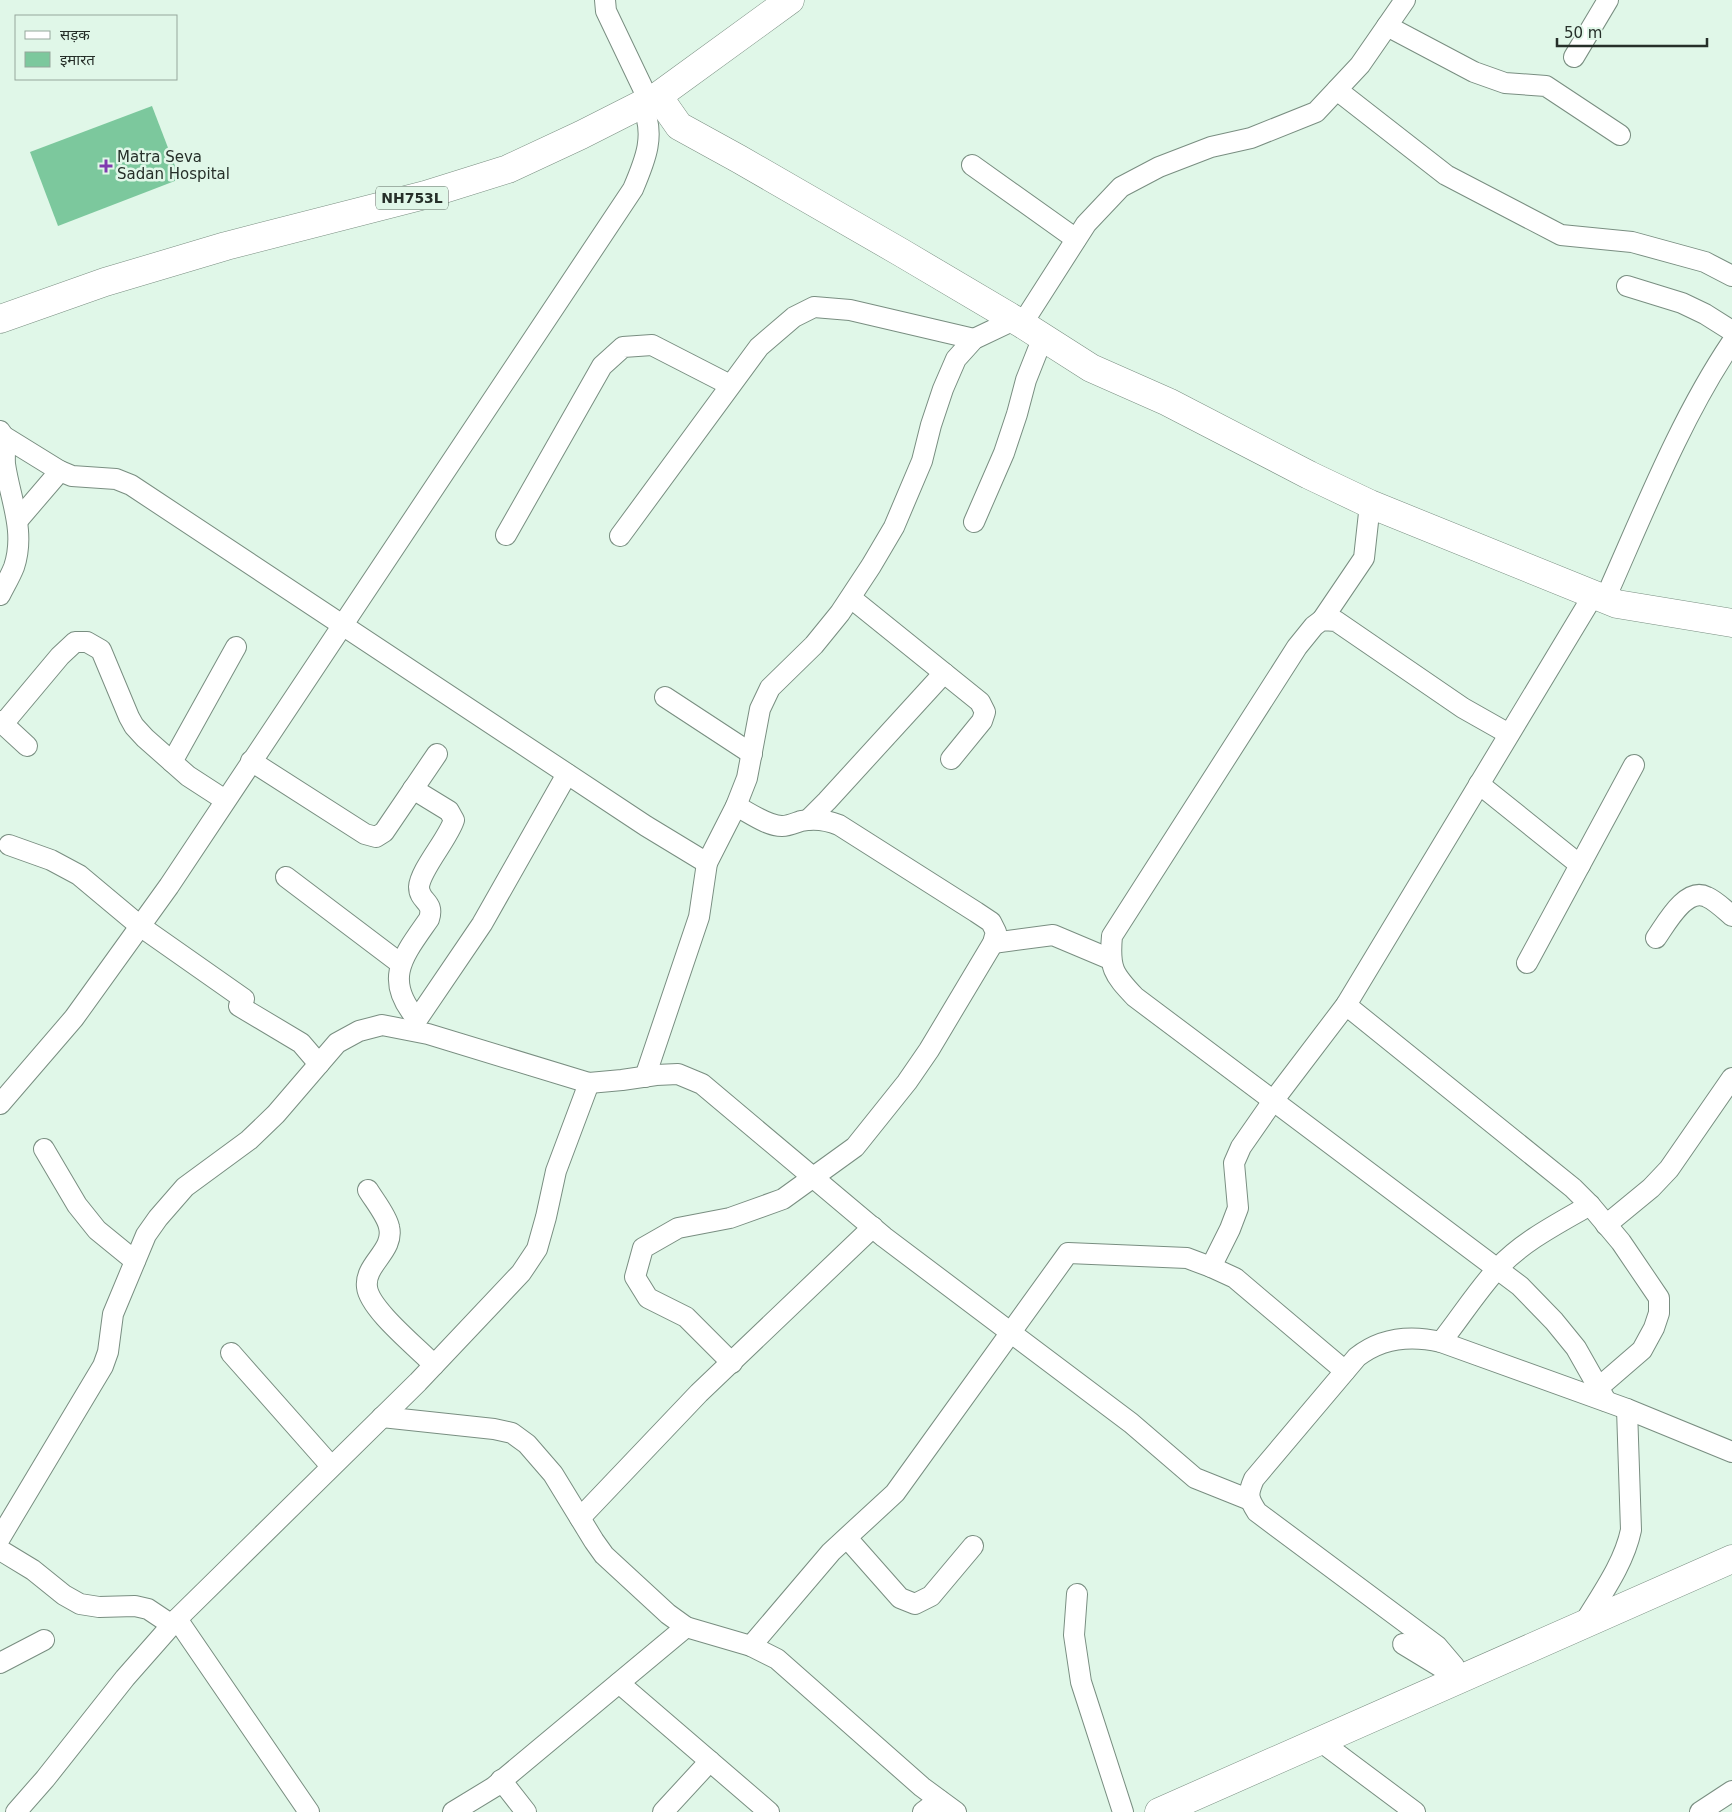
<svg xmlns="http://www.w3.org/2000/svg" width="1732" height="1812" font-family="'DejaVu Sans','Noto Sans Devanagari',sans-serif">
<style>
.building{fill:#7cc89d}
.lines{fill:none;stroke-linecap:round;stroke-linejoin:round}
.street-casing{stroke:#798e81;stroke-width:22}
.secondary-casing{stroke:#798e81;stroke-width:29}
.highway-casing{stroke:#798e81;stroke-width:29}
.street{stroke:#fff;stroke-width:20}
.secondary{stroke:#fff;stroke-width:28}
.highway{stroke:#fff;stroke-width:28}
.poi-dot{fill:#803caf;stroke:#e0f7e8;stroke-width:2}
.labels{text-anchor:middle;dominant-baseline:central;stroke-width:5;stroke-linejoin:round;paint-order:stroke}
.shield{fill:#e0f7e8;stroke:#5e6b62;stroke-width:1}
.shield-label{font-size:14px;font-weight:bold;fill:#262f29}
.poi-label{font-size:15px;fill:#262f29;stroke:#e0f7e8;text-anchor:start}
</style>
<rect width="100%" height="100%" fill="#e0f7e8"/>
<path class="building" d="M152,106L180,179L58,226L30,152Z"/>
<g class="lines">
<g class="street-casing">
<g id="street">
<path d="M605,0L606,11L649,101"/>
<path d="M1387,26L1474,72L1505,83L1546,86L1620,135"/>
<path d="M1574,57L1608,0"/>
<path d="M1337,90L1446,175L1561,235L1632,242L1705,262L1732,276"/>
<path d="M972,165L1076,239"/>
<path d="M1627,286L1682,303L1705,314L1732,331"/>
<path d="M1022,324L1086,224L1121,187L1159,167L1211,147L1251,138L1316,112L1360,65L1405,0"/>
<path d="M0,431C8,441 4,451 5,464C10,499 26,531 14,567C10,577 5,585 0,595"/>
<path d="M5,437L60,471L18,520"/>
<path d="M60,471L72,476L116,479L131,485L646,826L707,863"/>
<path d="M974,522L1004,453L1017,414L1026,380L1043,337"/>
<path d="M506,535L602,366L623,347L652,345L730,385"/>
<path d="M620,536L759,347L794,317L814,307L850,310L974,339"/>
<path d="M851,598L980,702L985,712L982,721L951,759"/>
<path d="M1605,599C1643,514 1680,419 1732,342"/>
<path d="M1322,620L1364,558L1370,504"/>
<path d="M665,697L752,754"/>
<path d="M0,721L27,746"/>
<path d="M3,724L60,656L75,642H87L101,650L129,717L134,726L145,738L188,776L225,800"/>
<path d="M1509,734L1463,708L1336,621L1322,620L1314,626L1297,647L1112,936C1109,968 1113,974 1135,997L1520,1286L1554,1321L1576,1348L1606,1401"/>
<path d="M251,761L365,834L376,837L384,832L437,754"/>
<path d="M172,762L236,647"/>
<path d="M1479,784L1580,865"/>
<path d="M413,789L449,811L454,820C448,839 420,870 419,887C419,902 435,901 429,919C404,955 382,979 417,1019"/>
<path d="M808,820L827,801L944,673"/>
<path d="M9,845L51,860L79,875L140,926L244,999"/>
<path d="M286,877L401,964"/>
<path d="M1656,938C1666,924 1686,886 1707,897C1716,901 1724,909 1732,916"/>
<path d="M993,943L1053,935L1110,959"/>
<path d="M1527,963L1634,765"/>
<path d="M1346,1005L1573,1188L1590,1205L1621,1242L1659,1298V1313L1654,1328L1642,1350L1598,1388"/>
<path d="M239,1006L301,1043L319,1064"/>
<path d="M410,1030L482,924L567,774"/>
<path d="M645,1077L699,917L707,863L736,806L747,778L760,709L770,688L814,645L840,613L871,566L894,527L922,461L931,425L943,389L956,359L974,339L1014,320"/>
<path d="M0,1104L74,1018L169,886L633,189C645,161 657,133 641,104"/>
<path d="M44,1149L77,1205L97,1230L135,1261"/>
<path d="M368,1190C374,1200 387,1216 389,1227C395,1251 364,1264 367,1287C369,1309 418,1348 434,1365"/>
<path d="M1606,1225L1651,1188L1669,1169L1732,1078"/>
<path d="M1211,1267L1230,1229L1238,1208L1234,1163L1241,1147L1273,1101L1346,1005L1594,594"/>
<path d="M1441,1342C1460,1318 1477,1291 1498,1268C1523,1241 1559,1223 1590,1205"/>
<path d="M231,1353L331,1466"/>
<path d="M732,1363L686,1317L648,1298L635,1277L643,1248L678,1228L730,1218L783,1199L855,1147L907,1082L929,1050L993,943L996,932L991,922L976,912L839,825C827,820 815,818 801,821C795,823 789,826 782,826C767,826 750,813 736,806"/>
<path d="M382,1417L494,1429L512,1433L527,1444L553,1474L594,1541L604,1555L668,1614L686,1627L751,1646L777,1659L922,1787L956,1812"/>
<path d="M580,1518L699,1393L873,1227"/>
<path d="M0,1538L103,1366L108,1352L113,1314L146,1235L158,1218L185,1187L249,1140L276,1114L337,1043L359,1031L382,1025L428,1034L589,1083L622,1080L656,1075L678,1074L702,1084L884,1237L1131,1423L1195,1478L1250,1500"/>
<path d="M847,1538L900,1598L915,1604L931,1596L973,1546"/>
<path d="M0,1550L33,1570L64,1595L80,1604L99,1607L135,1606L148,1609L172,1625"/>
<path d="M1077,1594L1074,1635L1081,1682L1123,1812"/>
<path d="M177,1619L309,1812"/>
<path d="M1583,1625C1601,1595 1624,1564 1631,1530L1627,1409"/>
<path d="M1403,1644L1454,1675"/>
<path d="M751,1646L831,1552L895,1493L1068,1253L1187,1258L1211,1267L1235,1278L1345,1371"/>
<path d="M0,1663L44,1640"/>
<path d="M1460,1679L1454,1666L1437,1646L1257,1512C1248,1498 1247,1495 1254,1479L1357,1357C1381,1338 1411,1335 1441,1342L1627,1409L1732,1452"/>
<path d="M619,1683L769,1812"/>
<path d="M1320,1741L1415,1812"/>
<path d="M501,1780L526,1812"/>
<path d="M16,1812L45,1779L125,1678L177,1619L418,1382L521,1273L537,1249L546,1217L556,1171L589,1083"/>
<path d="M453,1812L494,1787L686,1627"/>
<path d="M663,1812L710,1761"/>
<path d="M923,1812L939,1800"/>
<path d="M1700,1812L1732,1791"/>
</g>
</g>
<g class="secondary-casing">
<g id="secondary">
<path d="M658,96L679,126L739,159L902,253L1022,324L1091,368L1168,402L1309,475L1370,504L1617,604L1732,623"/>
<path d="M1159,1812L1732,1559"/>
</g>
</g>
<g class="highway-casing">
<path id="highway" d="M0,319L105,282L226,246L425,195L508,169L581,135L658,96L790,0"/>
</g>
<use href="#street" class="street"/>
<use href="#secondary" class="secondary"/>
<use href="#highway" class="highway"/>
</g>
<path class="poi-dot" d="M103.5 158.5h5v5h5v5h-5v5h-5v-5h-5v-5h5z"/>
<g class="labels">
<rect class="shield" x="376" y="186.5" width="72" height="23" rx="4"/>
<g class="shield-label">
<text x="412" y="198">NH753L</text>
</g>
<g class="poi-label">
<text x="117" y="157">Matra Seva<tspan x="117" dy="17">Sadan Hospital</tspan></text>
</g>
</g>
<rect x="15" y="15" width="162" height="65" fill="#e0f7e8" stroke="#96a79c"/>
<rect x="25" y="31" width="25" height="8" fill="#ffffff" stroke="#96a79c"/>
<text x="60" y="40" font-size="15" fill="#262f29">सड़क</text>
<rect x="25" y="52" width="25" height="15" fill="#7cc89d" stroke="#96a79c"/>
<text x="60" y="65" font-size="15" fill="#262f29">इमारत</text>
<path d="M1557 38v8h150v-8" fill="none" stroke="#262f29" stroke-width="2.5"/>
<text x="1564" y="38" font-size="15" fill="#262f29" stroke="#e0f7e8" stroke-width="4" paint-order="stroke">50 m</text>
</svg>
